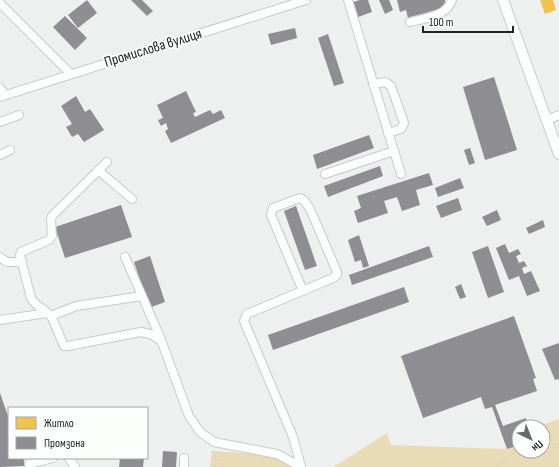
<svg xmlns="http://www.w3.org/2000/svg" width="559" height="467" font-family="'Sofia Sans Condensed',sans-serif">
<style>
.green{fill:#eadbb7}
.homes{fill:#f2c14e}
.industry{fill:#8d8d92}
.lines{fill:none;stroke-linecap:round;stroke-linejoin:round}
.minor-casing{stroke:#c9cac9;stroke-width:10}
.major-casing{stroke:#c9cac9;stroke-width:12}
.path{stroke:#cecfce;stroke-width:1;stroke-dasharray:3 2;stroke-linecap:butt}
.minor{stroke:#fcfdfd;stroke-width:8}
.major{stroke:#fcfdfd;stroke-width:10}
.labels{text-anchor:middle;dominant-baseline:central;stroke-width:4;stroke-linejoin:round;paint-order:stroke}
.street-label{font-size:15px;fill:#222422;stroke:#fbfffb}
</style>
<rect width="100%" height="100%" fill="#eef0ef"/>
<g class="green">
<path d="M559,419V467H333L387,433L391,445L507,449L519,445V451H543V427H535Z"/>
<path d="M212,451C235,453 273,452 291,467H210Z"/>
</g>
<path class="homes" d="M540,0H553L556,10L545,14Z"/>
<g class="industry">
<path d="M87,0L97,13L78,28L68,15Z"/>
<path d="M131,0H142L153,11L147,16Z"/>
<path d="M360,0H368L372,12L358,17L353,2Z"/>
<path d="M379,0H389L393,10L385,14Z"/>
<path d="M397,0H445V2L442,8L408,18L406,10L400,12Z"/>
<path d="M65,16L87,38L75,50L53,27Z"/>
<path d="M295,28L297,38L271,45L268,34Z"/>
<path d="M328,34L344,83L334,86L318,38Z"/>
<path d="M494,77L517,150L485,160L463,87Z"/>
<path d="M186,91L196,112L193,113L195,117L210,110L213,114L221,110L225,118L171,143L165,131L168,129L166,123L161,126L158,120L163,118L157,105Z"/>
<path d="M76,96L85,112L90,109L104,130L84,142L78,134L72,137L66,127L72,124L61,106Z"/>
<path d="M369,135L374,148L317,169L313,155Z"/>
<path d="M470,148L475,163L469,165L464,150Z"/>
<path d="M380,166L383,176L328,197L324,186Z"/>
<path d="M429,173L433,185L416,190L420,205L402,211L397,197L384,201L388,213L358,223L354,211L361,208L357,196Z"/>
<path d="M460,178L464,188L438,197L435,188Z"/>
<path d="M458,198L462,210L441,218L436,206Z"/>
<path d="M121,205L132,237L65,258L55,227Z"/>
<path d="M296,206L317,266L305,270L284,211Z"/>
<path d="M497,210L501,220L487,226L482,217Z"/>
<path d="M543,220L545,227L529,234L526,228Z"/>
<path d="M359,235L369,266L363,268L361,260L355,262L348,240Z"/>
<path d="M505,244L509,253L518,249L521,254L516,256L519,263L524,261L527,266L522,268L524,274L531,271L540,291L527,296L519,276L509,280L496,248Z"/>
<path d="M429,246L433,257L352,285L349,275Z"/>
<path d="M488,246L504,292L488,298L472,252Z"/>
<path d="M150,256L165,302L149,308L134,262Z"/>
<path d="M461,284L466,297L460,299L455,287Z"/>
<path d="M404,287L409,302L273,350L268,335Z"/>
<path d="M514,316L536,378L533,379L537,391L495,405L503,426L526,418L529,427H519V445L507,449L492,407L485,409L481,397L423,418L401,356Z"/>
<path d="M559,343V379L555,380L542,349Z"/>
<path d="M0,393L9,419V458H23L26,466L0,467Z"/>
<path d="M163,451L177,452L176,467H162Z"/>
<path d="M120,458H144L143,467H119Z"/>
</g>
<g class="lines">
<g class="minor-casing">
<g id="minor">
<path d="M348,0L401,174"/>
<path d="M0,3L71,74"/>
<path d="M410,22C425,18 446,17 452,0"/>
<path d="M373,84L385,82L391,86L404,123L401,129L388,133"/>
<path d="M0,88L5,95"/>
<path d="M0,97L306,0"/>
<path d="M547,120L559,115"/>
<path d="M0,122L19,115"/>
<path d="M0,155L10,150"/>
<path d="M107,162L52,216L51,220L52,236L49,240L21,252L20,255L31,298C36,308 47,309 52,318L64,346H68L141,332L150,334L161,341"/>
<path d="M98,170L132,199"/>
<path d="M325,174L394,151"/>
<path d="M0,257L7,262H22"/>
<path d="M125,257L160,337L189,416L200,432L214,442L277,454L301,467"/>
<path d="M51,316L76,306L142,296"/>
<path d="M0,320L47,313"/>
<path d="M69,458L75,467"/>
<path d="M29,464L53,458"/>
<path d="M184,467V458"/>
<path d="M301,467L293,437L244,321L247,314L333,278L337,275V272L310,209L304,200L300,198L273,208L271,215L303,291"/>
</g>
</g>
<g class="major-casing">
<path id="major" d="M503,0L559,154"/>
</g>
<g class="path">
<path d="M543,447L559,448"/>
<path d="M212,451L224,467"/>
<path d="M215,467L216,458"/>
<path d="M497,467L513,453L519,451"/>
</g>
<use href="#minor" class="minor"/>
<use href="#major" class="major"/>
</g>
<g class="labels">
<g class="street-label">
<text transform="translate(153 48) rotate(-17)">Промислова вулиця</text>
</g>
</g>
<rect x="8" y="407" width="140" height="52" fill="#fbfffb" stroke="#a4a7a4"/>
<rect x="16" y="417" width="20" height="12" fill="#f2c14e" stroke="#a4a7a4"/>
<text x="44" y="427" font-size="12" fill="#222422">Житло</text>
<rect x="16" y="437" width="20" height="12" fill="#8d8d92" stroke="#a4a7a4"/>
<text x="44" y="447" font-size="12" fill="#222422">Промзона</text>
<g transform="translate(531 439) rotate(137)"><circle r="19" fill="#fbfffb" stroke="#a4a7a4"/>
<path d="M0-3L7 15L0 10L-7 15Z" fill="#696b6a"/>
<text y="-6" font-size="11" font-weight="bold" text-anchor="middle" fill="#222422">Пн</text>
</g>
<path d="M423 26v6h90v-6" fill="none" stroke="#222422" stroke-width="2"/>
<text x="429" y="26" font-size="12" fill="#222422" stroke="#fbfffb" stroke-width="3" paint-order="stroke">100 m</text>
</svg>
